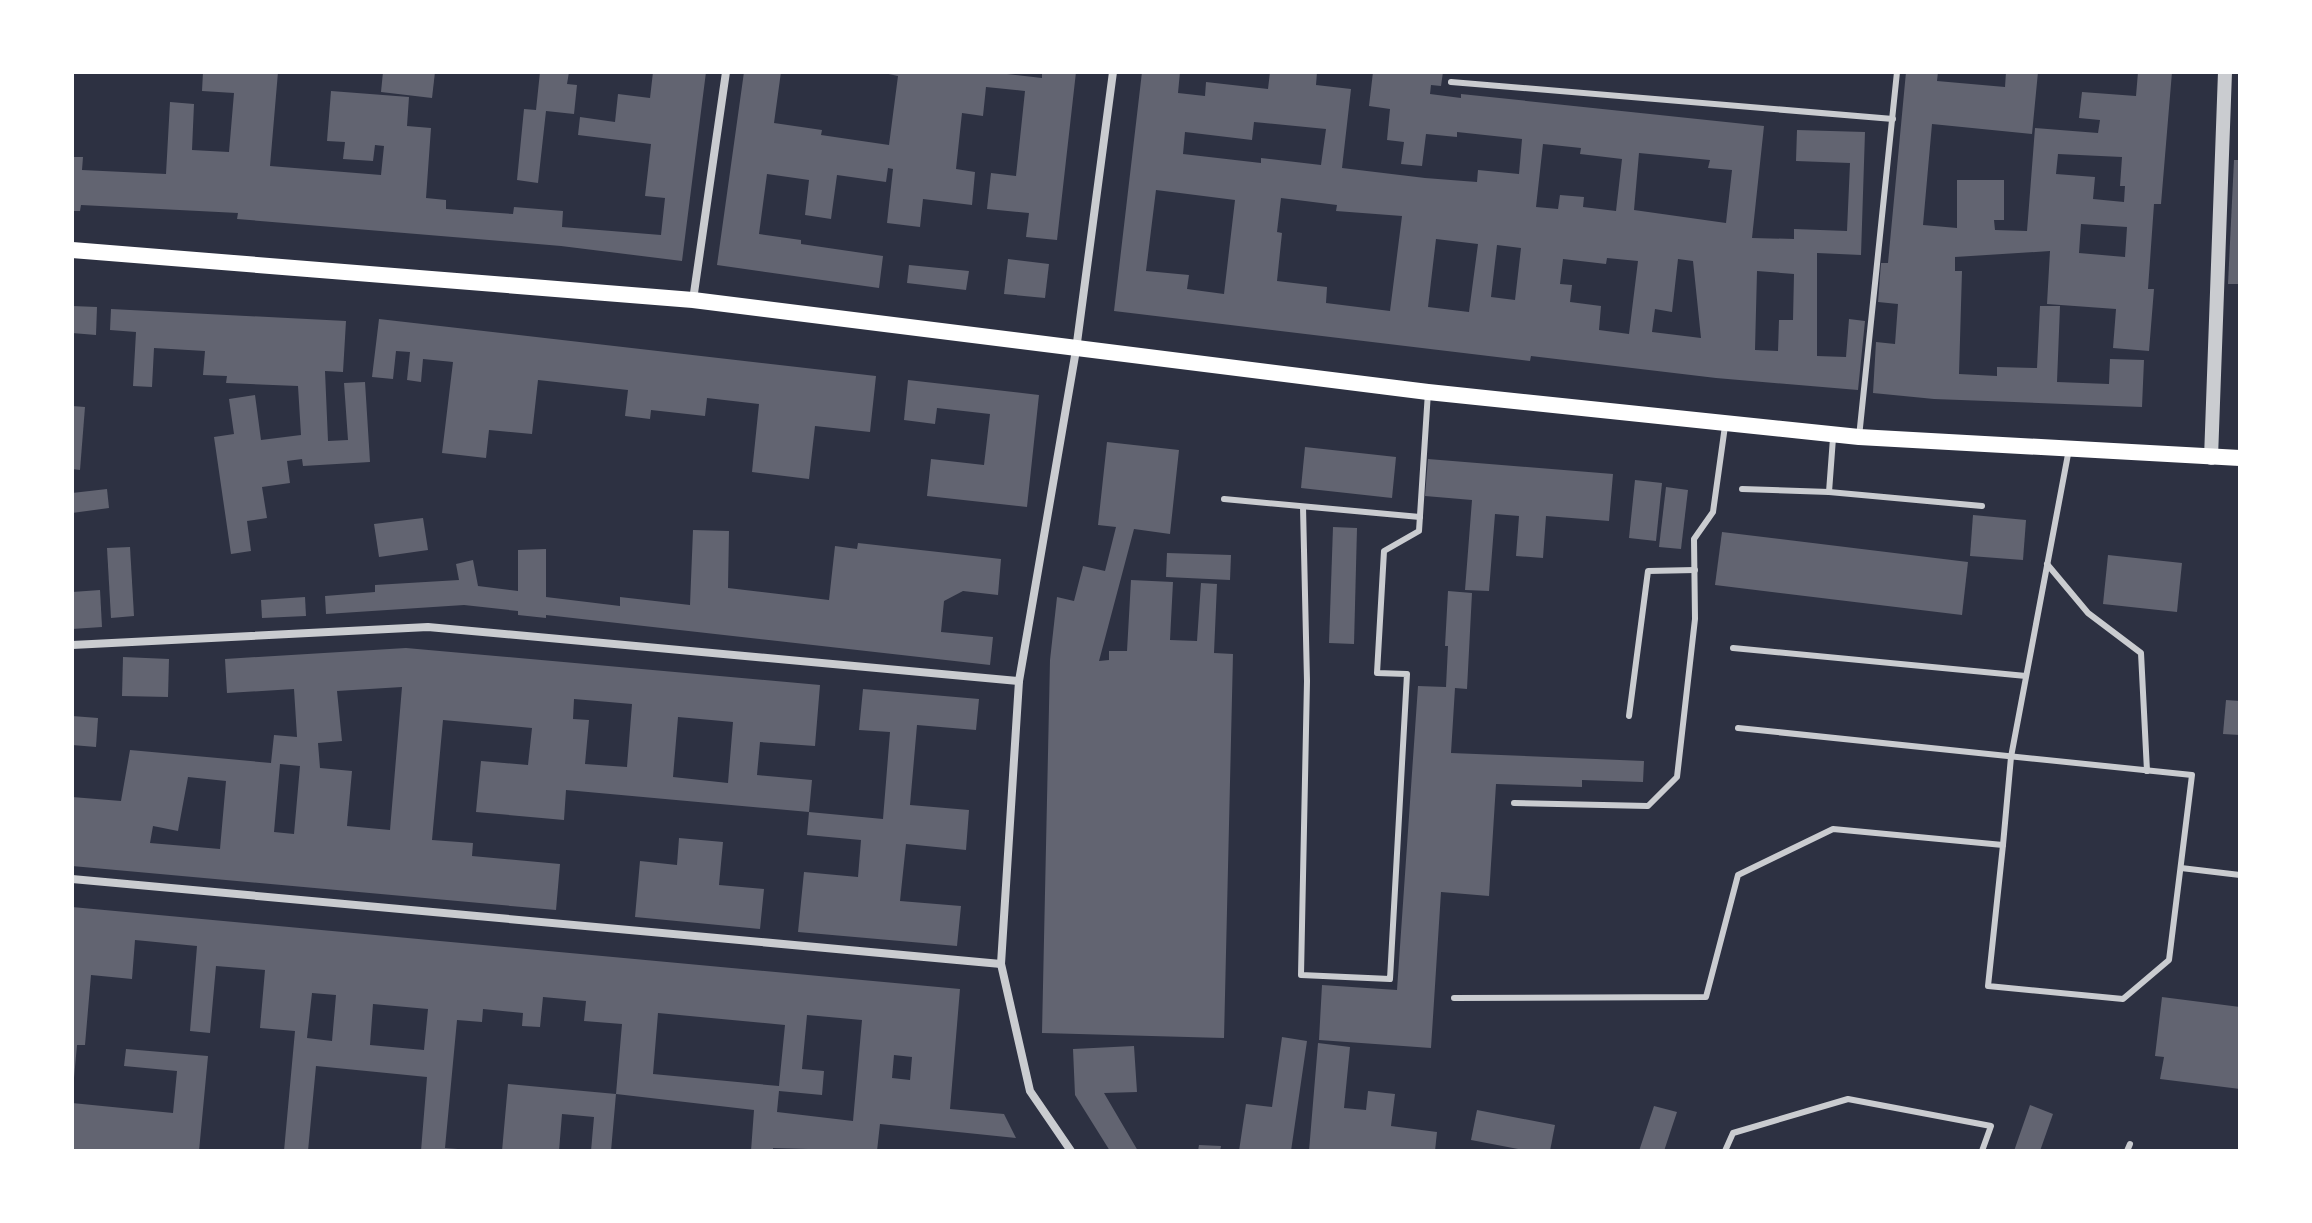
<svg xmlns="http://www.w3.org/2000/svg" width="2312" height="1223" font-family="Quicksand,sans-serif">
<style>
.building{fill:#626471;fill-rule:evenodd}
.lines{fill:none;stroke-linecap:round;stroke-linejoin:round}
.service{stroke:#caccd0;stroke-width:6}
.minor{stroke:#caccd0;stroke-width:8}
.tertiary{stroke:#caccd0;stroke-width:14}
.secondary{stroke:#fff;stroke-width:16}
</style>
<rect width="100%" height="100%" fill="#2d3142"/>
<g class="building">
<path d="M203,72H278L270,166L381,175L384,146L375,145L373,161L343,159L345,142L327,141L331,91L409,97L407,126L431,128L426,198L446,200V209L513,214L514,207L563,211L562,227L661,235L665,198L645,196L651,144L578,135L580,117L615,122L618,94L650,98L653,72H706L682,261L561,246L237,219L238,213L81,205L80,211H72V157H83L82,170L166,174L170,102L194,104L192,150L229,152L234,93L202,91Z"/>
<path d="M383,72H435L432,98L381,92Z"/>
<path d="M540,72H569L567,84L577,85L574,114L546,111L538,183L517,180L524,109L536,110Z"/>
<path d="M744,72H781L774,123L822,130L821,135L889,145L898,76L879,72H1007V74L1042,78V72H1076L1057,240L1026,237L1029,213L987,209L991,173L1016,176L1025,91L986,87L983,116L962,113L956,169L975,172L972,205L923,199L920,227L887,223L893,169L888,168L886,182L837,175L831,219L805,215L809,180L767,174L759,234L801,240V244L883,256L879,288L717,265Z"/>
<path d="M1142,72H1180L1178,93L1205,96L1206,82L1268,89L1270,72H1317L1316,85L1351,89L1342,168L1425,178L1477,182L1478,170L1519,174L1522,139L1457,132V137L1426,134L1422,166L1401,164L1404,142L1387,140L1390,109L1369,106L1373,72H1443L1441,86L1431,85L1430,94L1461,98V94L1764,126L1752,238L1794,239V229L1847,231L1850,163L1796,161L1797,130L1865,132L1861,255L1817,253V356L1846,357L1849,319L1865,321L1858,390L1716,378L1531,356L1530,361L1114,311ZM1254,122L1326,129L1321,165L1261,158V163L1183,154L1185,132L1252,140ZM1543,144L1581,148L1580,154L1622,159L1616,211L1583,207L1584,197L1560,195L1558,209L1536,207ZM1639,153L1710,160L1708,168L1732,170L1726,223L1634,210ZM1156,190L1235,200L1224,294L1187,289L1189,275L1146,271ZM1281,198L1337,205L1336,211L1402,216L1390,311L1326,303L1327,287L1277,281L1282,233L1277,232ZM1436,239L1478,244L1469,312L1428,307ZM1497,245L1521,248L1515,300L1491,297ZM1607,258L1638,261L1629,334L1599,330L1601,306L1570,302L1572,285L1560,284L1563,259L1606,264ZM1678,259L1693,261L1701,338L1652,332L1655,309L1672,312ZM1757,271L1794,274L1793,320H1779L1778,351L1755,350Z"/>
<path d="M1906,72H1938L1937,81L2005,87L2006,72H2038L2032,134L1932,124L1923,225L1957,228V180H2004V220H1994L1995,230L2027,231L2035,128L2098,133L2100,120L2079,118L2082,92L2136,96L2138,72H2172L2161,204H2154L2148,289H2154L2149,351L2113,348L2116,309L2047,304L2050,251L1955,257V271H1962L1959,374L1997,376V367L2037,368L2040,306H2060L2057,382L2109,384L2110,359L2144,360L2142,407L1934,399L1873,393L1876,342L1895,344L1898,304L1878,302L1881,263H1888ZM2058,154L2122,157L2120,186H2125L2124,202L2093,199L2095,177L2056,174ZM2081,224L2127,227L2125,257L2079,253Z"/>
<path d="M2234,160H2240V284H2228Z"/>
<path d="M1008,259L1049,264L1045,298L1004,294Z"/>
<path d="M909,265L969,271L966,290L907,283Z"/>
<path d="M72,306L97,307L96,335L72,333Z"/>
<path d="M111,309L346,321L343,372L325,371L328,441L348,440L344,383L365,382L370,462L303,466L302,459L287,461L290,483L262,487L267,518L247,521L251,551L231,554L214,437L234,434L229,399L255,395L261,440L301,435L298,386L226,383L227,376L203,375L205,351L154,348L152,387L133,386L136,332L110,330Z"/>
<path d="M379,319L876,376L870,432L815,426L809,479L752,472L759,404L707,398L705,416L651,410L650,419L625,416L628,390L538,380L532,434L489,430L486,458L442,453L453,362L423,359L421,382L407,380L410,352L396,351L393,379L372,377Z"/>
<path d="M908,380L1039,395L1027,507L927,496L931,459L984,465L990,414L937,408L935,424L904,420Z"/>
<path d="M72,406L85,407L80,470L72,469Z"/>
<path d="M1107,442L1179,450L1170,534L1134,529L1099,661L1109,660V651H1127L1131,580L1173,582L1170,640L1197,641L1201,583L1217,584L1214,653L1233,654L1224,1038L1042,1033L1050,660L1057,597L1074,601L1083,566L1105,571L1116,527L1098,525Z"/>
<path d="M1305,447L1396,457L1392,498L1301,488Z"/>
<path d="M1428,459L1613,474L1609,521L1546,516L1543,558L1516,556L1519,516L1495,514L1489,591L1465,590L1472,500L1425,496Z"/>
<path d="M1635,480L1662,483L1656,541L1629,538Z"/>
<path d="M1666,487L1688,490L1681,549L1659,547Z"/>
<path d="M107,489L109,508L72,513V493Z"/>
<path d="M1973,515L2026,520L2023,560L1970,556Z"/>
<path d="M423,518L428,550L379,557L374,524Z"/>
<path d="M1333,527L1357,528L1354,644L1329,643Z"/>
<path d="M693,530L729,531L728,588L829,600L835,546L857,549L858,543L1001,559L998,595L963,591L944,601L941,632L993,637L990,665L546,615V618L518,615V611L464,605L326,614L325,596L375,592V585L459,580L456,564L473,560L478,586L518,591V550L546,549V597L620,606V597L690,605Z"/>
<path d="M1722,532L1968,562L1962,615L1715,585Z"/>
<path d="M130,547L134,616L111,618L107,548Z"/>
<path d="M1167,553L1231,555L1230,580L1166,577Z"/>
<path d="M2108,555L2182,563L2177,612L2103,604Z"/>
<path d="M100,590L102,627L72,629V592Z"/>
<path d="M1448,591L1472,593L1467,689L1455,688L1451,753L1644,761L1643,782L1582,780V787L1496,784L1489,896L1441,892L1431,1048L1319,1040L1322,985L1397,990L1418,686L1446,687L1448,646H1445Z"/>
<path d="M305,597L306,616L262,618L261,600Z"/>
<path d="M406,648L820,685L815,746L760,742L757,775L812,780L809,812L566,790L564,820L476,812L481,761L528,765L532,728L443,720L432,840L473,843L472,856L560,864L556,910L72,866V797L121,801L130,750L271,763L274,735L297,737L294,689L227,693L225,659ZM402,687L390,830L347,826L352,771L320,768L318,743L342,741L337,691ZM574,699L632,704L627,767L585,764L589,720L573,719ZM678,717L733,722L728,783L673,777ZM280,764L300,766L294,834L274,832ZM188,777L226,781L220,849L150,843L153,826L178,831Z"/>
<path d="M123,657L169,659L168,697L122,696Z"/>
<path d="M863,689L979,699L976,730L917,725L910,805L969,810L966,850L906,844L900,901L961,906L957,946L798,932L804,872L858,877L861,840L807,835L809,812L883,819L890,732L859,730Z"/>
<path d="M2226,700L2240,701V735L2223,734Z"/>
<path d="M72,716L98,718L96,747L72,745Z"/>
<path d="M679,838L723,842L719,885L764,889L760,929L635,917L640,861L677,865Z"/>
<path d="M72,907L960,989L950,1109L1004,1114L1016,1138L880,1124L877,1151L773,1148V1151H751L754,1110L616,1094L622,1024L584,1021L586,1001L543,997L540,1027L522,1026L523,1013L483,1009L482,1022L457,1020L445,1148L458,1149V1151H421L427,1077L316,1066L308,1151H284L295,1031L260,1028L265,970L216,966L210,1033L190,1031L197,946L135,940L132,979L91,975L85,1045H77L74,1078H72ZM312,993L336,995L332,1041L307,1038ZM373,1004L428,1009L424,1050L370,1045ZM658,1013L785,1025L779,1086L653,1074ZM807,1015L862,1020L853,1121L777,1112L779,1091L822,1095L824,1071L802,1069ZM894,1055L912,1057L910,1080L892,1078Z"/>
<path d="M2162,997L2240,1007V1089L2160,1079L2164,1057L2155,1056Z"/>
<path d="M1282,1037L1307,1041L1291,1151H1239L1246,1104L1272,1107Z"/>
<path d="M1318,1043L1350,1047L1344,1108L1366,1110L1368,1091L1395,1094L1391,1126L1437,1132L1435,1151H1309Z"/>
<path d="M1134,1046L1137,1092L1104,1093L1138,1151H1110L1075,1095L1073,1049Z"/>
<path d="M126,1049L208,1056L199,1151H72V1103L173,1113L177,1071L124,1066Z"/>
<path d="M508,1084L616,1094L611,1151H591L594,1117L562,1114L559,1151H502Z"/>
<path d="M2030,1105L2053,1114L2040,1151H2014Z"/>
<path d="M1654,1106L1677,1112L1664,1151H1639Z"/>
<path d="M1477,1110L1555,1125L1550,1151H1528L1471,1140Z"/>
<path d="M1199,1145L1221,1146L1220,1151H1198Z"/>
</g>
<g class="lines">
<g class="service">
<path d="M1451,82L1893,119"/>
<path d="M1859,437L1897,72"/>
<path d="M1742,489L1829,492L1982,506"/>
<path d="M1829,492L1833,438"/>
<path d="M1224,499L1420,517"/>
<path d="M1303,507L1307,681L1301,975L1390,979L1407,674L1377,673L1384,551L1419,531L1428,392"/>
<path d="M2047,564L2088,613L2141,653L2147,771"/>
<path d="M1733,648L2026,676"/>
<path d="M1629,716L1648,571L1695,570"/>
<path d="M1738,728L2192,775L2169,960L2123,999L1988,986L2003,845"/>
<path d="M1514,803L1648,806L1677,777L1695,619L1694,539L1713,512L1725,426"/>
<path d="M2181,868L2240,875"/>
<path d="M1454,998L1706,997L1738,875L1833,829L2003,845L2011,757L2069,449"/>
<path d="M1725,1151L1733,1133L1848,1099L1991,1126L1982,1151"/>
<path d="M2127,1151L2130,1144"/>
</g>
<g class="minor">
<path d="M693,300L726,72"/>
<path d="M72,645L428,627L1019,681"/>
<path d="M72,879L1001,964"/>
<path d="M1071,1151L1030,1091L1001,964L1019,681L1076,350L1113,72"/>
</g>
<path class="tertiary" d="M2211,458L2225,72"/>
<path class="secondary" d="M72,250L693,300L1428,392L1859,437L2240,458"/>
</g>
<rect width="2312" height="1223" fill="none" stroke="#ffffff" stroke-width="148"/>
</svg>
